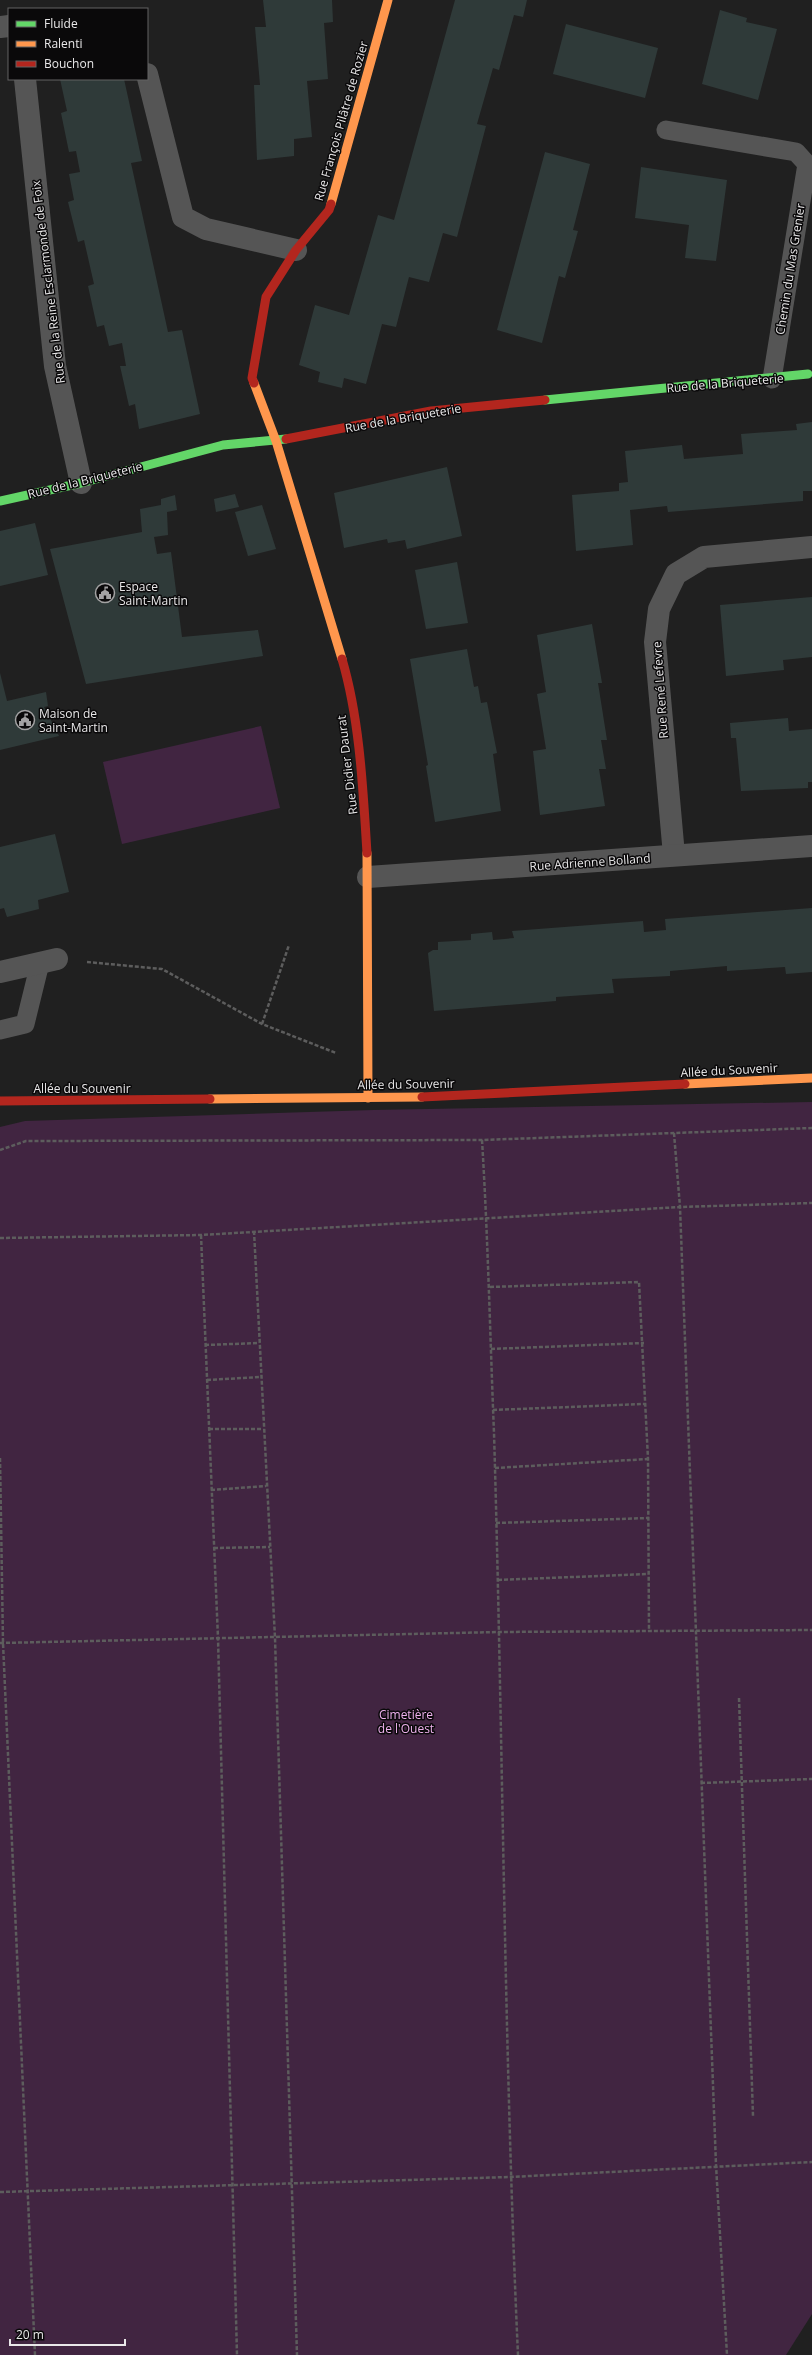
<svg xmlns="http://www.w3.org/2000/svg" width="812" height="2355" font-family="'Open Sans',sans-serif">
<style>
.green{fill:#412541}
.building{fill:#2f3a39}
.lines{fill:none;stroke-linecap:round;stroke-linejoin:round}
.path{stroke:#5d5d5d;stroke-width:2.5;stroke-dasharray:4 2;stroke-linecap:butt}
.lane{stroke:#555;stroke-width:19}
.street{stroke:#555;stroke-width:22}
.fast{stroke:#63d668;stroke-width:9}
.slow{stroke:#ff974d;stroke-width:9}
.jam{stroke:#b3261e;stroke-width:9}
.labels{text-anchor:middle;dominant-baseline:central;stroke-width:3;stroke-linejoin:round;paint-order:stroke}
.street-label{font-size:12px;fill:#e9e8e9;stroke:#0a090a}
.poi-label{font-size:12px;fill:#e9e8e9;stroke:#0a090a;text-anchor:start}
.park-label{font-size:12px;fill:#eeb1ed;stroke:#0a090a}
</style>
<rect width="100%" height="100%" fill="#202020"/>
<g class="green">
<path d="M261,726L280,808L122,844L103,762Z"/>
<path d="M812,1102V2314L786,2355H0V1127L25,1121L373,1110Z"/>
</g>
<g class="building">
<path d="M263,0H332L333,22L324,23L328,79L307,81L312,137L294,139V156L257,160L254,85H260L255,27H266Z"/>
<path d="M455,0H527L523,17L514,15L499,70L493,68L477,124L486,126L457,237L443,233L429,282L409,277L396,327L382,324L366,384L344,378L342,388L318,382L320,372L299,365L315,305L349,315L378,215L394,220Z"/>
<path d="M720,10L747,18L746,22L777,29L758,100L702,84Z"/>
<path d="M566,24L658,48L645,98L553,74Z"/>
<path d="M60,79H124L142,161L131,163L168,332L182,330L200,414L139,429L135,404L129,406L120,366H126L122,343L109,346L104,325L97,327L88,286L94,284L84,240L78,242L68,202L74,200L69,174L80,172L76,151L69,152L61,113L67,111Z"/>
<path d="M545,152L590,164L573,230L578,231L565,278L559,276L542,343L497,330Z"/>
<path d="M641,167L727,180L716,261L685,258L689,225L635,218Z"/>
<path d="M812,422V491H803V501L668,512L667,506L630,510L633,545L576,551L572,495L619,491V483L628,482L625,451L682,445L684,459L743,454L741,434L797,430L796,424Z"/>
<path d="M447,467L462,536L407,549L405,540L388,543L387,539L344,548L334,493Z"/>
<path d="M235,494L239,507L216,512L214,499Z"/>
<path d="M175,495L177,510L167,512L168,535L154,537L157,554L171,552L182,637L258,630L263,656L86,684L50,549L142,532L140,509L161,505V499Z"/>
<path d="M262,505L276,549L248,556L235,512Z"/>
<path d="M35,523L48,575L0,586V531Z"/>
<path d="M457,562L468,623L426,629L415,570Z"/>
<path d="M812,597V657L783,660L784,670L726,676L720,605Z"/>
<path d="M592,624L602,683H598L607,740H601L606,769H599L605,806L540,815L533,751L546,749L537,694L546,692L537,635Z"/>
<path d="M467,649L474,687L478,686L481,703L487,702L497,753L493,754L501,811L435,822L426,766L428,765L410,659Z"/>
<path d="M0,673L7,701L46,692L48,706L44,707L59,736L0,750Z"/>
<path d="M788,718L789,731L812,729V782H808V788L741,791L736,738H731L730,723Z"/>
<path d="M55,834L69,892L38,900L39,909L7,917L4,908L0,909V847Z"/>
<path d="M812,908V972L786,974L785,967L727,971V966L670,971V976L612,979L614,993L556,997V1001L434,1011L428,953L433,950H438V942L471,940V934L492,932L493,940L514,938L512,931L643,921L644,932L666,930L665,919Z"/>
</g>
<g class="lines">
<g class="path">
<path d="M87,962L162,969L262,1024L336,1053"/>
<path d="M262,1024L289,945"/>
<path d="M674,1133L680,1207L716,2165L727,2355"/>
<path d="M482,1140C488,1238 490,1335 494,1433C503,1740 504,2048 518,2355"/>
<path d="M0,1150L26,1141L482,1140L812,1128"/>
<path d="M254,1231L275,1638L297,2355"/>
<path d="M201,1235L218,1638L237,2355"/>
<path d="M0,1238L201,1235L680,1207L812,1203"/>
<path d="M490,1287L639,1282L648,1459L649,1631"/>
<path d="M205,1345L259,1343"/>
<path d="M491,1349L644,1343"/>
<path d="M207,1380L260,1377"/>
<path d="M493,1410L644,1404"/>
<path d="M209,1429H263"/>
<path d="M0,1458L3,1643L35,2355"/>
<path d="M495,1468L648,1459"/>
<path d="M211,1490L266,1486"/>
<path d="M496,1523L649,1518"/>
<path d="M214,1548L270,1547"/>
<path d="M498,1580L648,1574"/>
<path d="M0,1643L500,1632L812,1630"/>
<path d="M739,1698L753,2116"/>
<path d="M701,1783L812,1779"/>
<path d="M0,2192L510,2177L812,2162"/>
</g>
<g class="lane">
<path d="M666,130L796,152L807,164L772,379"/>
<path d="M0,1030L25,1024L40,963"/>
</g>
<g class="street">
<path d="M0,27L9,26"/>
<path d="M147,74L183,217L206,229L296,250"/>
<path d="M25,79L55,366L81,483"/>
<path d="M674,855L655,642L659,609L676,574L704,557L812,547"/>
<path d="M368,877L812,846"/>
<path d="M0,972L57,959"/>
</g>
<g class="fast">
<path d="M545,400L808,374"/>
<path d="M0,501L81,483L223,445L286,439"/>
</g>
<g class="slow">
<path d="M331,204L388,0"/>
<path d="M254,383L276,441L342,659"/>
<path d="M367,853L368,1098"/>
<path d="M685,1084L812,1078"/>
<path d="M210,1099L422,1097"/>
</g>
<g class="jam">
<path d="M254,383L252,378L266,297L296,250L329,210L331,204"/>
<path d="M286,439L431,411L545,400"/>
<path d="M342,659C360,720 363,790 367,853"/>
<path d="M422,1097L685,1084"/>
<path d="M0,1101L210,1099"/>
</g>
</g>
<defs>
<g id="civic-ring" transform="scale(1)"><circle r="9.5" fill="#0a090a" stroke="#a3a2a3" stroke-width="1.5"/><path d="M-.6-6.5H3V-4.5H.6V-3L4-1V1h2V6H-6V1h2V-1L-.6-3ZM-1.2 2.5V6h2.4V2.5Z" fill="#a3a2a3"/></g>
</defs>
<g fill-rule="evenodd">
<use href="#civic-ring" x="105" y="593"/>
<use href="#civic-ring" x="25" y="720"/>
</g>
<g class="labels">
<g class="street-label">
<text transform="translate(341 121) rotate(-74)">Rue François Pilâtre de Rozier</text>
<text transform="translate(790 269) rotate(-81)">Chemin du Mas Grenier</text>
<text transform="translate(48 282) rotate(-97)">Rue de la Reine Esclarmonde de Foix</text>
<text transform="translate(725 383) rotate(-5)">Rue de la Briqueterie</text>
<text transform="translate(403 418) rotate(-10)">Rue de la Briqueterie</text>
<text transform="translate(85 480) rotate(-14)">Rue de la Briqueterie</text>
<text transform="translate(660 690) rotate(-94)">Rue René Lefevre</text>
<text transform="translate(347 765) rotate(-97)">Rue Didier Daurat</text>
<text transform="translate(590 862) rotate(-4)">Rue Adrienne Bolland</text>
<text transform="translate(729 1070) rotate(-3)">Allée du Souvenir</text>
<text transform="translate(406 1084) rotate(-1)">Allée du Souvenir</text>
<text x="82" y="1088">Allée du Souvenir</text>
</g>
<g class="poi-label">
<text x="119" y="586">Espace<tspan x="119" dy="14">Saint-Martin</tspan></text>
<text x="39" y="713">Maison de<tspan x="39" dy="14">Saint-Martin</tspan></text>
</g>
<g class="park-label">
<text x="406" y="1714">Cimetière<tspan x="406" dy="14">de l'Ouest</tspan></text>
</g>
</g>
<rect x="8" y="8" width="140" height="72" fill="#0a090a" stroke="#636263"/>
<rect x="16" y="21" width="20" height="6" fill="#63d668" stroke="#636263"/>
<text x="44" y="28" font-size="12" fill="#e9e8e9">Fluide</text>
<rect x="16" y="41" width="20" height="6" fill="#ff974d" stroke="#636263"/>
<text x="44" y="48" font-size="12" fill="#e9e8e9">Ralenti</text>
<rect x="16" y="61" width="20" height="6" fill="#b3261e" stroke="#636263"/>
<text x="44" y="68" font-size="12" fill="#e9e8e9">Bouchon</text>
<path d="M10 2339v6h115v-6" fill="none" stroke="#e9e8e9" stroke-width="2"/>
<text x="16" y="2339" font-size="12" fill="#e9e8e9" stroke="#0a090a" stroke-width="3" paint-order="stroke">20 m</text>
</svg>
